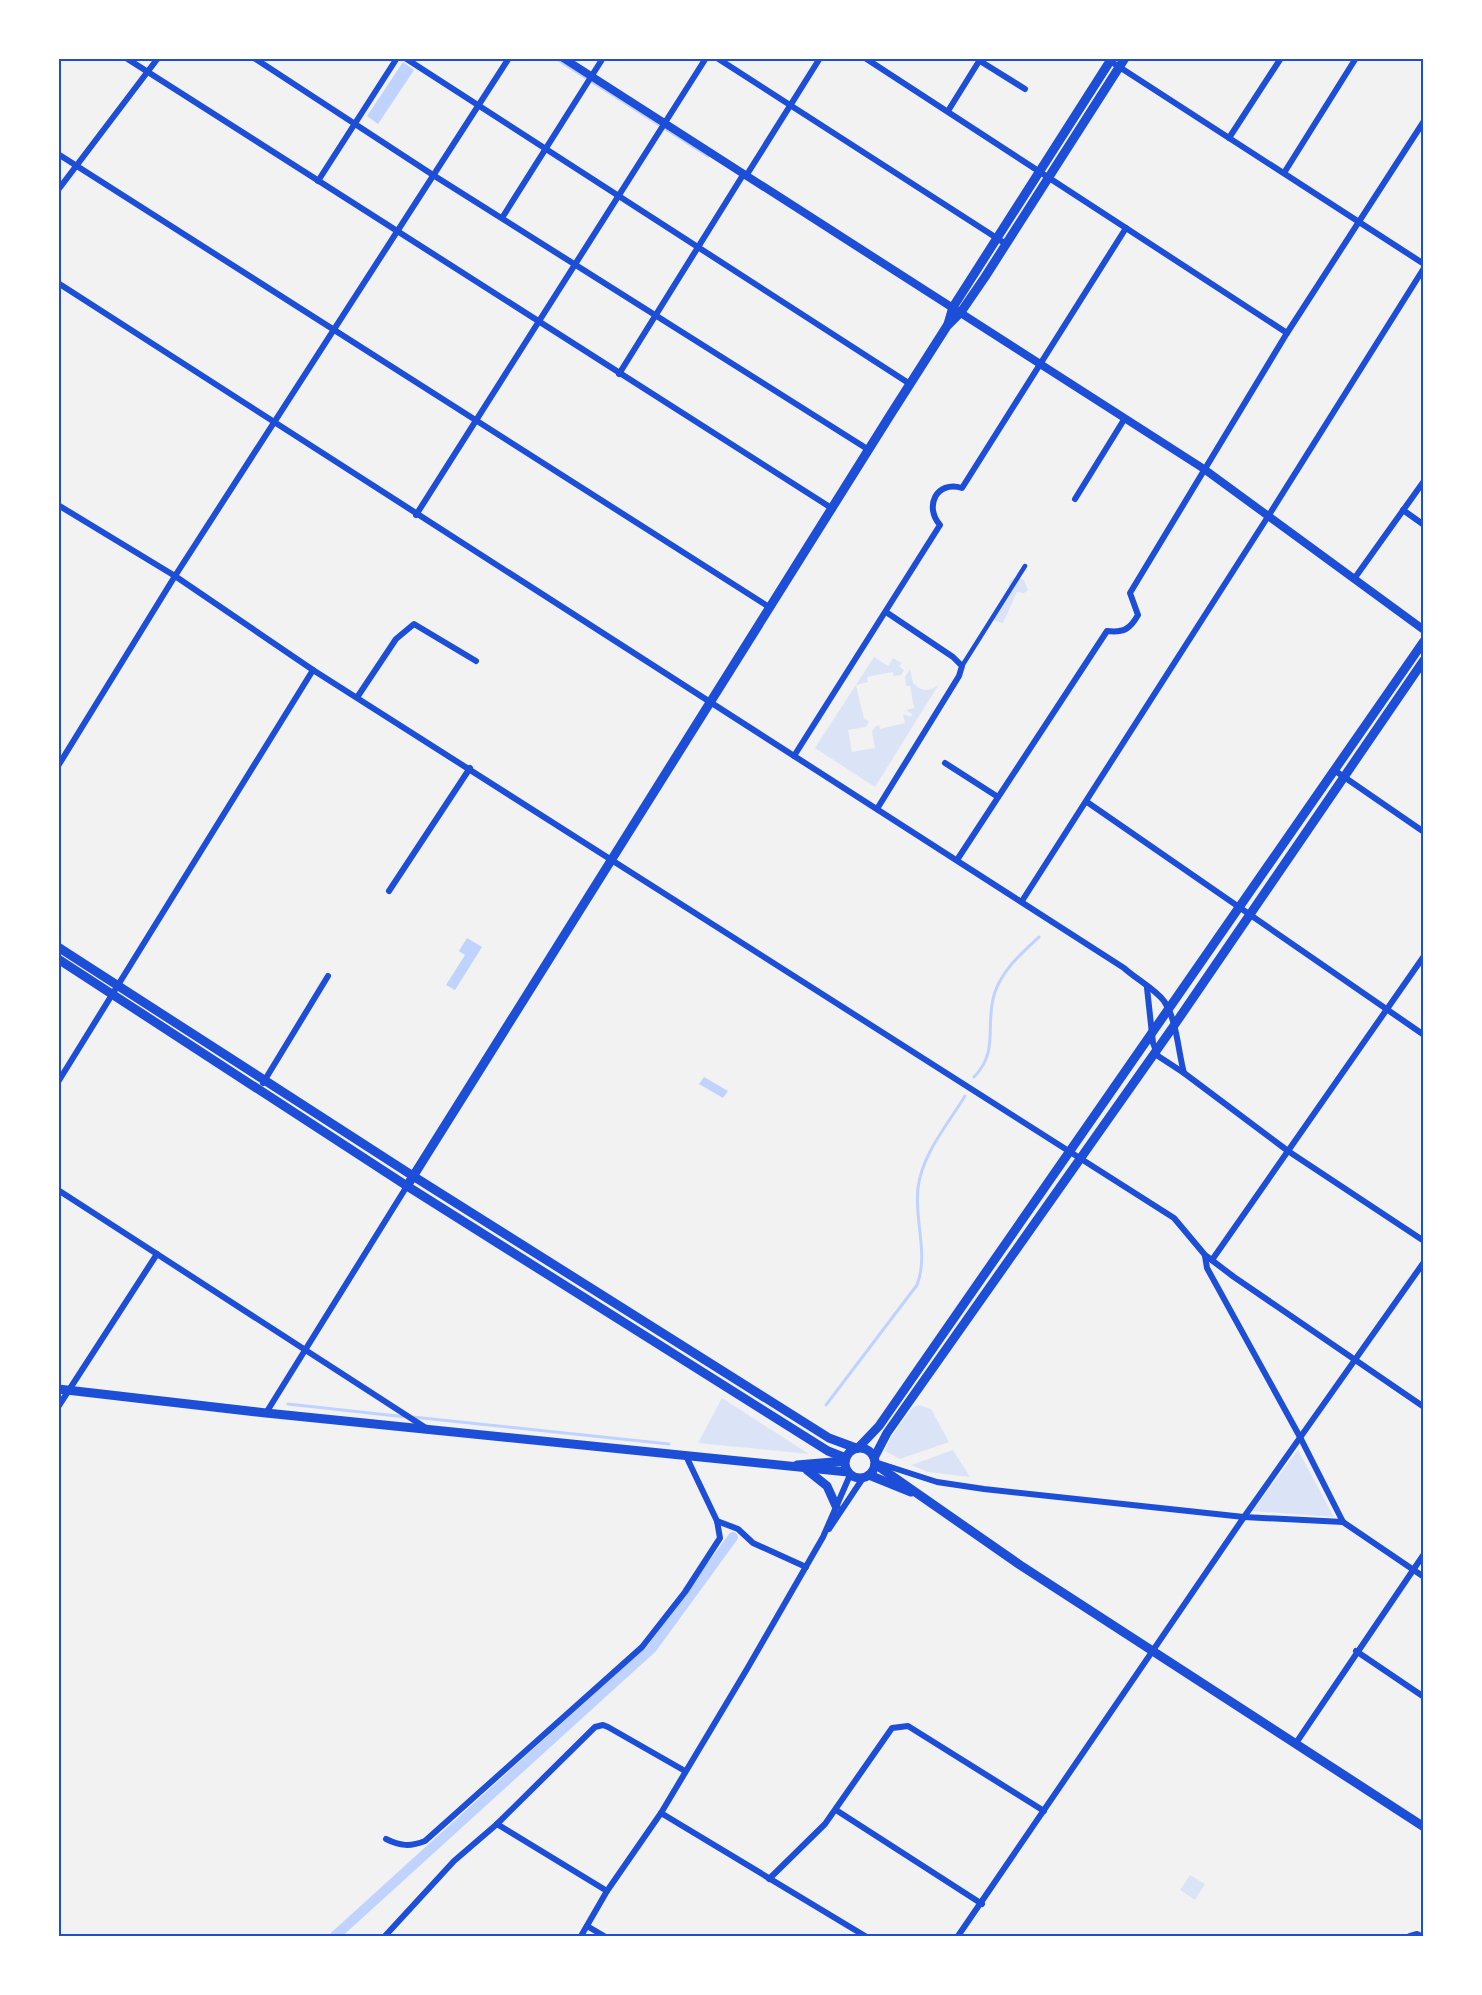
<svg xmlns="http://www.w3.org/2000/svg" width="1482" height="1995" font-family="Raleway,sans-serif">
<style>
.green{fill:#dbe4f7}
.water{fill:#bfd3fe}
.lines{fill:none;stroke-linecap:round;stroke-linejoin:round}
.stream{stroke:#bfd3fe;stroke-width:3}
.canal{stroke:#bfd3fe;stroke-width:10}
.pedestrian{stroke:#1d4ed8;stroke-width:4.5}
.minor{stroke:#1d4ed8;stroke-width:6}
.secondary{stroke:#1d4ed8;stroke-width:8}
.primary{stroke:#1d4ed8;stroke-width:9}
.trunk{stroke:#1d4ed8;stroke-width:9}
.neatline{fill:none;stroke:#1d4ed8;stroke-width:2}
</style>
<rect width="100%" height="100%" fill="#f2f2f2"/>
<g class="green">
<path d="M1015,577L1024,580L1028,590L1024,593L1017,592L1003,623L991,620L1010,593L1009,582Z"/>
<path d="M874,657L888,666L893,658L902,663L899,666L904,670L901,675L894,676L893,672L867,677L868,682L856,685L864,719L869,721L866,727L848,730L852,752L875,748L872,731L876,726L879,725L880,729L905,723L903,714L911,717L912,714L906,710L914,708L910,686H906L905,677L910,669L913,683C921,692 931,692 939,684L875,787L815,748Z"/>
<path d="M722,1398L809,1454L698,1443Z"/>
<path d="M919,1405L931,1409L949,1442L900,1459L885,1451L890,1439L913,1407Z"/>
<path d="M953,1450L970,1477L928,1472L911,1465Z"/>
<path d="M1298,1450L1334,1517L1252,1511Z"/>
<path d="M1190,1875L1205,1884L1195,1900L1180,1890Z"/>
</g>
<g class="water">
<path d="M403,62L414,70L378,124L367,116Z"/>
<path d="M467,938L482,947L455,990L446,985L465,955L459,951Z"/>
<path d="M704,1077L728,1091L723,1098L699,1084Z"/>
</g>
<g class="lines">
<g class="stream">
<path d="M555,58L708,156"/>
<path d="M974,1077C1000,1051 984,1023 995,992C1003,969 1022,953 1039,937"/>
<path d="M288,1404L406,1417"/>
<path d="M826,1405L917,1285C929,1254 914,1220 918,1188C922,1154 948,1124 965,1096"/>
<path d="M413,1417L669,1444"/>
</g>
<path class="canal" d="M335,1936L652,1648L733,1537"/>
<path class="pedestrian" d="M962,666L1025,566"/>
<g class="minor">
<path d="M126,58L833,509"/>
<path d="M254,58L433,175L869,450"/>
<path d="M405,58L910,384"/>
<path d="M717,58L1006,244"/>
<path d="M865,58L1287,333"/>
<path d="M1107,59L1424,264"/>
<path d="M980,61L1025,89"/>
<path d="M948,111L981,58"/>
<path d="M1229,138L1281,58"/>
<path d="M58,154L769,607"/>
<path d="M1284,173L1356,58"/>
<path d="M746,176L820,58"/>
<path d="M318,181L397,58"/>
<path d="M58,190L158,58"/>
<path d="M502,218L603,58"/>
<path d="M58,283L1124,968C1136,979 1155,989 1164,1001C1177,1020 1178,1051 1184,1073"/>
<path d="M619,374L743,175"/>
<path d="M1075,499L1125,418"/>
<path d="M58,505L175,576L313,670L1174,1218L1205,1255L1234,1277L1424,1407"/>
<path d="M1403,510L1424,525"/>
<path d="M416,515L706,58"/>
<path d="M1354,579L1424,481"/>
<path d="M358,696L396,639L414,624L476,661"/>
<path d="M794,756L940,525C924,507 936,480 962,488L1126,228"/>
<path d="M945,763L998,797"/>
<path d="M58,766L175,576L509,58"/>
<path d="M1334,770L1424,832"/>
<path d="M1087,802L1424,1035"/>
<path d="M877,809L959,676L962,666L953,657L886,612"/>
<path d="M957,860L1107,631C1124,633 1130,629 1138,615L1130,593L1287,333L1424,121"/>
<path d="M389,891L470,768"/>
<path d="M1022,901L1269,515L1424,268"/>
<path d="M1147,988L1153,1043L1158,1056L1184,1073L1288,1151L1424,1241"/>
<path d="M58,1082L313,670"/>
<path d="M263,1083L328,976"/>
<path d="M58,1190L426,1428"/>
<path d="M1205,1256L1207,1268L1300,1437L1343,1522L1424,1577"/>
<path d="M1212,1260L1424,956"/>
<path d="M58,1407L157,1254"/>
<path d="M266,1413L407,1186"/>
<path d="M686,1456L717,1521L738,1529L753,1543L806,1567"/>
<path d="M875,1462L937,1482L984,1489L1244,1517L1343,1522"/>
<path d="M829,1529L863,1478"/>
<path d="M1356,1651L1424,1697"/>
<path d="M1296,1743L1424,1554"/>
<path d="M836,1810L982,1904"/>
<path d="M661,1813L865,1936"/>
<path d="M497,1824L607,1891"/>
<path d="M386,1839C400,1846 410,1847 425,1841L642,1647L685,1592L720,1538L717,1521"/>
<path d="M769,1879L825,1824L892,1728L908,1726L1044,1811"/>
<path d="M587,1926L604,1936"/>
<path d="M385,1936L454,1861L497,1824L595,1727L603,1725L608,1727L685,1771"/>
<path d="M581,1936L607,1891L661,1813L747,1669L823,1537L850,1475"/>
<path d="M958,1936L1244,1517L1424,1262"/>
<path d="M1410,1936L1417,1934L1421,1936"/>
</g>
<path class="secondary" d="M563,58L1204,469L1424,630"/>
<g class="primary">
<path d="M948,324L953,307L1112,58"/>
<path d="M58,947L413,1176L829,1438L856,1448"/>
<path d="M58,959L407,1186L828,1451L846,1458"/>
<path d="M407,1186L889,417L947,326L961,312L985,277L1125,58"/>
<path d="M858,1448L879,1426L1424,641"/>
<path d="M874,1458L887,1433L1173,1027L1424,660"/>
</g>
<g class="trunk">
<path d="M58,1389L266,1413L848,1472"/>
<circle cx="860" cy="1463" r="15"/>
<path d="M875,1464L1020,1565L1424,1827"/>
<path d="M797,1465L845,1461"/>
<path d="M807,1470L827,1486L836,1506"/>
<path d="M869,1475L911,1492"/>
</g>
</g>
<rect width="1482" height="1995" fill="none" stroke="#ffffff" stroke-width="120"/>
<rect x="60" y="60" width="1362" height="1875" class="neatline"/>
</svg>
